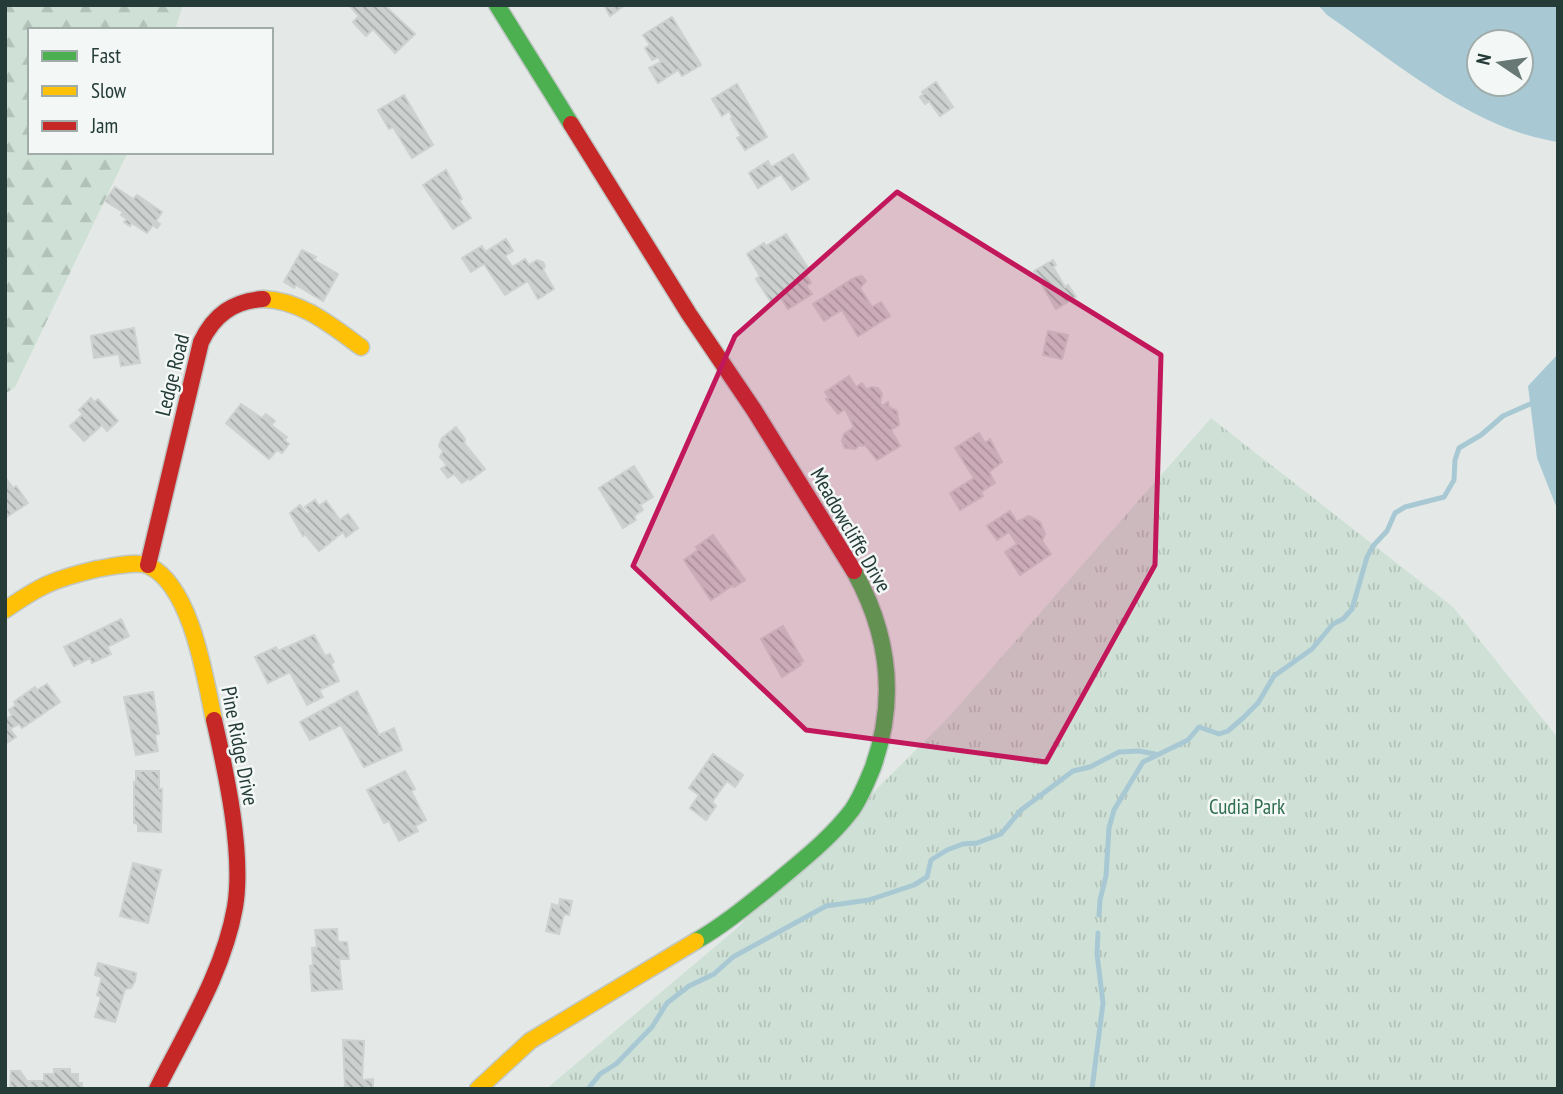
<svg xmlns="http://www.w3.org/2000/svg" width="1563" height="1094" font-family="'PT Sans Narrow',sans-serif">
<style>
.forest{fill:url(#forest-firs)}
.park{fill:url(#park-tufts)}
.water{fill:#a8c9d4;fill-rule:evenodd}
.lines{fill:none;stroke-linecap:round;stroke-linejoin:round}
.stream{stroke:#a8c9d4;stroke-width:5}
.building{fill:url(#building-back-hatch);stroke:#cdd2d0;stroke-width:2}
.fast-casing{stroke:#c0c7c5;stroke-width:19}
.slow-casing{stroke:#c0c7c5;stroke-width:19}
.jam-casing{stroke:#c0c7c5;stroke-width:19}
.fast{stroke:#4caf50;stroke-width:16}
.slow{stroke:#ffc107;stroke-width:16}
.jam{stroke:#c62828;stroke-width:16}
.marked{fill:#c2185b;fill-opacity:0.2;stroke:#c2185b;stroke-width:5;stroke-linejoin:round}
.labels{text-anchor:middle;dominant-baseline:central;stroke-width:5;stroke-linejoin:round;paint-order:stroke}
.street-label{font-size:21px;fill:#243b37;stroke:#f3f8f6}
.park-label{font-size:21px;fill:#316e50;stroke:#f3f8f6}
</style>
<defs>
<pattern id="forest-firs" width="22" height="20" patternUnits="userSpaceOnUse" patternTransform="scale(1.75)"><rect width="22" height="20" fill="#cfe1d6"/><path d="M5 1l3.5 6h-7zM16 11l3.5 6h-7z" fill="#b2c2b8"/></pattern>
<pattern id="park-tufts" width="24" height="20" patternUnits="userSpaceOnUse" patternTransform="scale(1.75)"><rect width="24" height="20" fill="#cfe1d6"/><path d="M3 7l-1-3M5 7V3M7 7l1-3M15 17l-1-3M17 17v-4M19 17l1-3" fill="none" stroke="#b2c2b8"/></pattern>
<pattern id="building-back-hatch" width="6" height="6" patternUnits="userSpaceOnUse" patternTransform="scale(1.75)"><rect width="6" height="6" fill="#ccd0cf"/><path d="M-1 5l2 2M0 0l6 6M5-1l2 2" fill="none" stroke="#a5aaa9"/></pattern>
</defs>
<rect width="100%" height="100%" fill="#e4e9e7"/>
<path class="forest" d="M5,5H183L175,30H30V152H128L15,387L5,394Z"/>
<path class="park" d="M1211,418L1453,607L1558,738V1089H546L736,929L948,718Z"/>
<g class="water">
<path d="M1318,5H1558V142C1472,129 1397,63 1327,15ZM1479,42H1521V84H1479Z"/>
<path d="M1558,354V511L1537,458L1528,386Z"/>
</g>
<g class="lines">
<g class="stream">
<path d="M1099,915L1100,900L1106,876L1109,828L1114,810L1143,762L1188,740L1199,727L1219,734L1228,731L1243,718L1258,703L1274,676L1312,649L1333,624L1343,619L1352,609L1367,557L1373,546L1387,531L1395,513L1405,507L1444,497L1454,480L1455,460L1459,448L1481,435L1503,416L1530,404"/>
<path d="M588,1089L600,1074L616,1064L652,1027L667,1003L689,986L714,974L733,957L826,906L869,900L914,885L927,877L931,860L947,850L963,844L977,843L1001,834L1021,810L1073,771L1090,767L1119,752L1139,751L1155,754"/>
<path d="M1092,1089L1103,1003L1097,954L1098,933"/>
</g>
</g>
<g class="building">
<path d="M349,5H384L415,34L395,53L373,29L366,36L353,22L359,16Z"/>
<path d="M604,5H625L610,16Z"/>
<path d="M672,17L701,65L682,76L678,70L658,83L649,68L661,62L658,57L652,60L645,48L650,45L643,35Z"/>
<path d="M936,82L953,107L940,116L929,101L925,104L920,97L924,94L922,92Z"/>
<path d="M737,84L767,137L745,150L737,138L741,136L731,119L733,118L729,111L722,116L712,99Z"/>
<path d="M404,95L433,145L412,158L393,127L389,129L378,110Z"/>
<path d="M793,154L809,179L792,190L781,174L758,188L749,173L768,161L771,167Z"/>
<path d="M446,170L462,199L459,201L471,218L453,229L423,185Z"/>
<path d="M115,187L133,199L137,195L162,212L156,221L160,224L157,228L153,225L147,233L132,223L130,226L124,222L127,219L121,215L123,212L105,201Z"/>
<path d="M786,234L808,268L804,271L811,283L806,286L812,294L788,309L780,296L771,302L756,279L760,276L747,254L764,243L766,246Z"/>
<path d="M506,239L513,251L505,256L512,267L525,259L529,265L537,260L543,262L545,266L543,270L554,289L538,299L528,281L505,295L484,264L471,272L462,258L482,246L485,252Z"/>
<path d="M302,250L316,257L314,260L338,274L323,301L296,285L294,288L284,282Z"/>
<path d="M1053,260L1056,265L1053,267L1065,287L1068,285L1076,297L1056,309L1034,271Z"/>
<path d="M862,276L866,281L860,288L872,307L881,302L890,316L858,336L842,310L824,321L813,304L854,278Z"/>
<path d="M134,328L140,363L121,366L119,354L94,358L91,336Z"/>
<path d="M1048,331L1068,335L1062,359L1043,355Z"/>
<path d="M849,376L856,387L862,383L867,390L871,387L878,388L882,394L880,403L882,406L888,402L889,407L897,411L899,425L891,430L900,446L877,460L865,445L862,446L861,444L855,449L845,448L842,441L844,434L854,427L845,409L838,414L826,399L829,398L825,392Z"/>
<path d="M91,398L94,402L98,399L118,421L107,431L102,425L84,441L70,426L83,414L79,410Z"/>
<path d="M241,404L262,418L266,414L275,421L271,425L287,437L284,440L289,444L282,453L277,450L269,459L226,423Z"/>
<path d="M456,427L465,439L464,443L485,469L470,480L469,478L462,483L454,474L448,478L441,469L447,465L440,457L443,451L439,446L442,438Z"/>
<path d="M979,433L985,443L990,439L1002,462L989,472L995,483L981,492L983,496L960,510L950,493L974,478L955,448Z"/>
<path d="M634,466L653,497L640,505L643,510L634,516L636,520L623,528L599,488Z"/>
<path d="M5,477L13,488L16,486L28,503L5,518Z"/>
<path d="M315,500L319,506L326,501L340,520L348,514L358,528L346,537L343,532L319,551L305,534L303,536L290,513L300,505L307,514L310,512L305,507Z"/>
<path d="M1010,511L1017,522L1029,516L1040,522L1045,534L1042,541L1051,554L1020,575L1005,552L1017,544L1009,532L997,540L987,526Z"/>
<path d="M713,535L745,580L734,587L733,585L711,600L684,560L698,550L696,547Z"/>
<path d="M121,619L129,636L107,647L111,654L92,663L90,658L74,666L64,647Z"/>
<path d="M783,626L803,661L800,663L801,665L782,677L761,639Z"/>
<path d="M314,635L325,656L330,654L334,662L331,664L339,681L319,690L323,697L307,705L290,672L268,683L255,657L276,647L278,651Z"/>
<path d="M47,684L60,702L22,728L19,724L10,729L16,737L5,744V720L12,715L9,710L16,705L14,702L35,687L37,690Z"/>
<path d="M357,691L379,735L394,728L402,750L364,767L341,725L310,740L300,722Z"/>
<path d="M153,692L159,734L155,735L158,751L136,755L124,697Z"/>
<path d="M713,754L743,775L735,787L727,781L712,802L716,806L706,820L690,808L699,795L689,788Z"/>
<path d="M136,771H159V789H162L161,832L138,831V824L134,823V782L136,783Z"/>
<path d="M405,771L415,789L411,791L426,820L415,826L418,831L399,841L389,821L384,823L367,790Z"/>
<path d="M133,863L161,870L148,923L120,916Z"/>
<path d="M560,899L572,901L569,915L564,914L559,934L546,931L552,904L559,906Z"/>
<path d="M337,929L338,942H347L349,959H339L342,989L312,991L310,966L313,965L312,948L317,947L315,930Z"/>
<path d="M98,963L136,973L135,981L131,988L125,989L115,1022L95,1017L101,997L97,995L102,977L95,975Z"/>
<path d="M343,1040L364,1041L362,1080L373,1079V1089H341L345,1087Z"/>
<path d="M54,1069H70V1074H78V1083H82V1089H10L11,1071H20L29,1084V1081H44V1074H54Z"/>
</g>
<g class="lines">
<g class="fast-casing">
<g id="fast">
<path d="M497,5L571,124"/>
<path d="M696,941C724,925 749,904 774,884C801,861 830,839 852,810C861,797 867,782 873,767C897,700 889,634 854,571"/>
</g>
</g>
<g class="slow-casing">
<g id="slow">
<path d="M263,299C301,300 332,326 361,347"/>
<path d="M5,610C41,585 54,579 97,569C110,567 138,560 149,566C192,587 205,678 214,720"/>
<path d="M478,1089L530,1041L696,941"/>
</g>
</g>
<g class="jam-casing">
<g id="jam">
<path d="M571,124L689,314L754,410L854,571"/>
<path d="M148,565L201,342C214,315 233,301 263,299"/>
<path d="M157,1089C186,1031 224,971 235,907C244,854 226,772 214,720"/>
</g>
</g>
<use href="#fast" class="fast"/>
<use href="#slow" class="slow"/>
<use href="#jam" class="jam"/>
</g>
<path class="marked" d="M897,192L1161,355L1155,565L1046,762L806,730L633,566L735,336Z"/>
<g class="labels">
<g class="street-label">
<text transform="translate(172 375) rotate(-76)">Ledge Road</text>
<text transform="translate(851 530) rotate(60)">Meadowcliffe Drive</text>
<text transform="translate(240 746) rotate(79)">Pine Ridge Drive</text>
</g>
<g class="park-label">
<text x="1247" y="806">Cudia Park</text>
</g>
</g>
<rect width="1563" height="1094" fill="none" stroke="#243b37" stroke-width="14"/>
<rect x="28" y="28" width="245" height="126" fill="#f3f8f6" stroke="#a0acaa" stroke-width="2"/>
<rect x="42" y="51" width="35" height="10" fill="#4caf50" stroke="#a0acaa" stroke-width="2"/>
<text x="91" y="63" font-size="21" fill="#243b37">Fast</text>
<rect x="42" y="86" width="35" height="10" fill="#ffc107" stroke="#a0acaa" stroke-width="2"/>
<text x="91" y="98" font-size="21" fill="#243b37">Slow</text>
<rect x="42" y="121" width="35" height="10" fill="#c62828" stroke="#a0acaa" stroke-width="2"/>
<text x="91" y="133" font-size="21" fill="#243b37">Jam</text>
<g transform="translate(1500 63) rotate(283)"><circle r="33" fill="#f3f8f6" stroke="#a0acaa" stroke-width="2"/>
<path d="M0-5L12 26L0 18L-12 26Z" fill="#677875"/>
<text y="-10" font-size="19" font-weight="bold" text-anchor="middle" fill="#243b37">N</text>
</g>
</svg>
